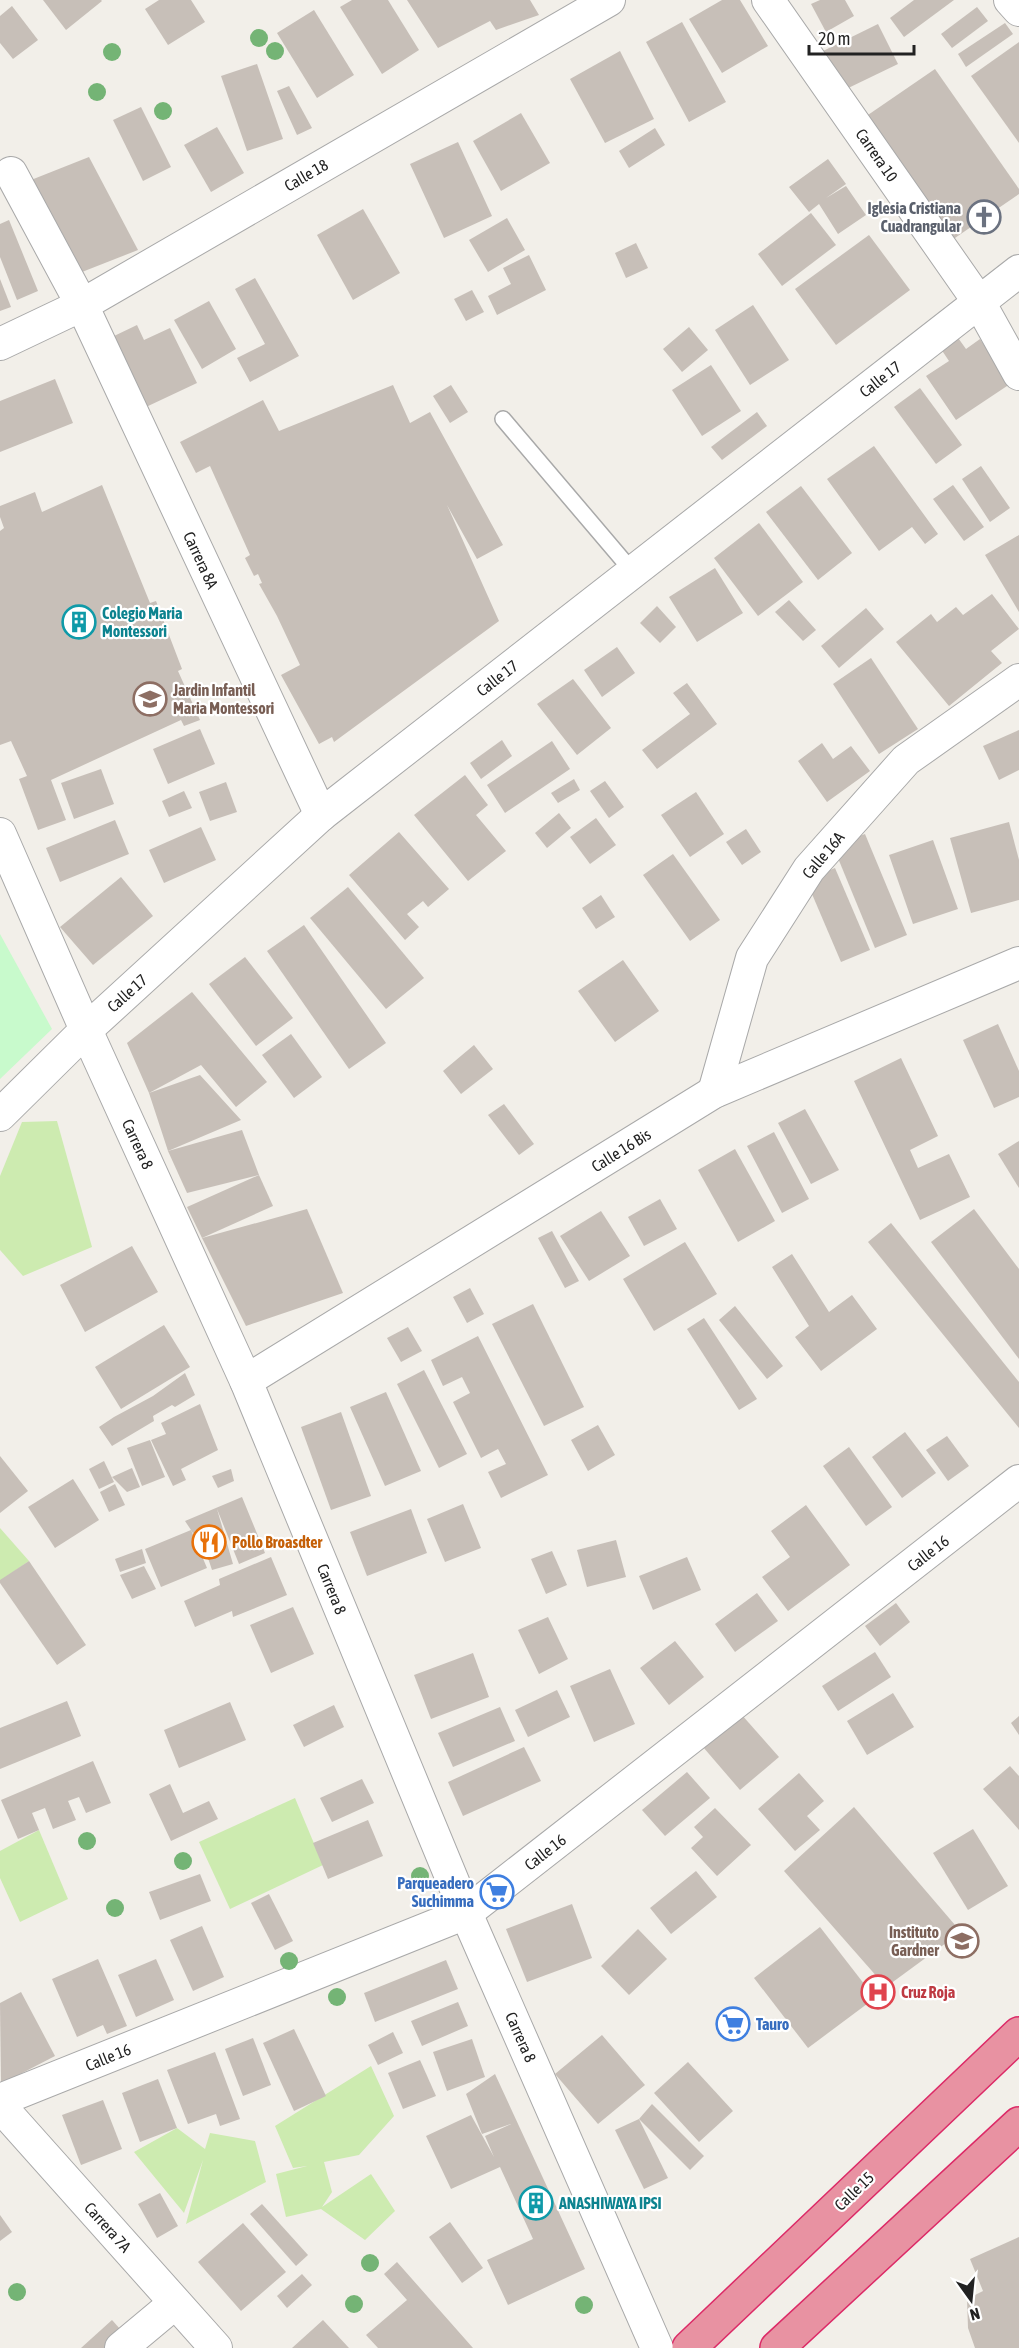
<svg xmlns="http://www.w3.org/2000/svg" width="1019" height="2348" font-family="'Asap Condensed',sans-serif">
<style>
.grass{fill:#cdebb0}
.park{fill:#c8facc}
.building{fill:#c7bfb8}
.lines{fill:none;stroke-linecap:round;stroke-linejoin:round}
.lane-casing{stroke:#a9a9a9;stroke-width:18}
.street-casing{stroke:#a9a9a9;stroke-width:34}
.highway-casing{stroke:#dc2a67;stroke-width:36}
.lane{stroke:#fff;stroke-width:15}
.street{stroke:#fff;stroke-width:32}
.highway{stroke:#e892a2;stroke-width:33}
.tree{fill:#74b475}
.labels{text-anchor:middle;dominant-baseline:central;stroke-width:4.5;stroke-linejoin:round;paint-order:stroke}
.street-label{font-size:16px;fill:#222;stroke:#fff}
.worship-label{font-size:16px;font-weight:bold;fill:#5b616d;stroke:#fff;text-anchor:end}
.culture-label{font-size:16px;font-weight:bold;fill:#0d838f;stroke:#fff;text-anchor:start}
.education-label{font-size:16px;font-weight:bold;fill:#785e54;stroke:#fff;text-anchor:start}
.food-label{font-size:16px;font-weight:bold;fill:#c56008;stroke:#fff;text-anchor:start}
.shop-label{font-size:16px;font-weight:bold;fill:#366cbe;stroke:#fff;text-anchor:end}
.health-label{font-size:16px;font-weight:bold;fill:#be3a42;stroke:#fff;text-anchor:start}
</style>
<rect width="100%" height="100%" fill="#f2efe9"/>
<g class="grass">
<path d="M57,1121L92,1247L23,1276L0,1250V1176L22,1122Z"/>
<path d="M0,1528L29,1561L0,1581Z"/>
<path d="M295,1798L323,1865L230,1909L199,1842Z"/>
<path d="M39,1830L68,1899L20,1922L0,1878V1851Z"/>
<path d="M371,2066L394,2116L359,2155L324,2162L332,2192L322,2207L371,2174L395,2211L365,2240L321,2209L286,2217L276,2174L307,2166L293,2168L275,2126Z"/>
<path d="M177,2128L205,2149L210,2133L255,2141L266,2182L186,2224L203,2160L184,2213L134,2152Z"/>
</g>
<path class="park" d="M0,934L52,1029L0,1079Z"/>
<g class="building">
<path d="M43,0H101L102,1L66,30Z"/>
<path d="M159,0H191L205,22L168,45L145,9Z"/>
<path d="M352,0H388L419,50L382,74L340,7Z"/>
<path d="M407,0H530L539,15L496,30L490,21L438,48Z"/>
<path d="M722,0H740L768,46L722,73L689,19Z"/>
<path d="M820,0H845L854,16L826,32L811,4Z"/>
<path d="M914,0H954L904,37L890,18Z"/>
<path d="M12,6L38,40L13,59L0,43V16Z"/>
<path d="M977,7L988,21L952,48L941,34Z"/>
<path d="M314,10L354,75L317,98L277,33Z"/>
<path d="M682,22L726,102L689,122L646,42Z"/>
<path d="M1005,23L1013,34L966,67L958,54Z"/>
<path d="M878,24L898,64L840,92L821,52Z"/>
<path d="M1019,42V143L971,76Z"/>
<path d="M620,51L654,119L605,143L570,79Z"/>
<path d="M257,64L283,139L247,151L221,76Z"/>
<path d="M935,69L1019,189V194L952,240L865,117Z"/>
<path d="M289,86L312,128L297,135L277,91Z"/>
<path d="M141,107L171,167L143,181L113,120Z"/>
<path d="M521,113L550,163L501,191L473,141Z"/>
<path d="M217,127L244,173L211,192L184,145Z"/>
<path d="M655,128L665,145L629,168L619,151Z"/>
<path d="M458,142L492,216L444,238L410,164Z"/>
<path d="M89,157L138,250L82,272L31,180Z"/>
<path d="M828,159L846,184L826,198L846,186L866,215L838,234L819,204L809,212L789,187Z"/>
<path d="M363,209L400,273L353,300L317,235Z"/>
<path d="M811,213L836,245L782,286L758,254Z"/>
<path d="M507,218L525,250L488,272L469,240Z"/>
<path d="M9,220L38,291L17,300L0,257V224Z"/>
<path d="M869,235L910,290L836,345L795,289Z"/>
<path d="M636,243L648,268L626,278L615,253Z"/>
<path d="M529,255L546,290L497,315L488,296L511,284L503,268Z"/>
<path d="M255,278L299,356L250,382L237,358L265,344L235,289Z"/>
<path d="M0,279L11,307L0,311Z"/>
<path d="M472,290L484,312L466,321L454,299Z"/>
<path d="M209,301L236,349L202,369L174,320Z"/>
<path d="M753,305L789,360L750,385L715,330Z"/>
<path d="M137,325L144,340L170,328L197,383L146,407L112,337Z"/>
<path d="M689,327L708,350L682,372L663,349Z"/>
<path d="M956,335L966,349L980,339L1010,384L956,420L926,376L949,361L939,346Z"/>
<path d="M711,365L741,411L702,436L672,390Z"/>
<path d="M55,379L73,423L0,452V401Z"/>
<path d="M393,385L410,423L430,412L503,545L477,559L447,505L499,621L334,742L332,737L319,744L281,675L300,665L277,616L259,584L262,583L258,574L254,576L245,558L250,555L210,466L196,473L180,442L263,400L279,431Z"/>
<path d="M451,385L468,412L450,423L433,396Z"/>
<path d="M920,388L962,445L936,464L894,407Z"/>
<path d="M757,412L767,426L722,460L711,447Z"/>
<path d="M874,446L938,534L925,544L912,527L879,551L827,479Z"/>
<path d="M981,466L1010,508L990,522L962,479Z"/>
<path d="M102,485L150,603L156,601L182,669L178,671L200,720L184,726L181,720L51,780L66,820L38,830L19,779L27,776L11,741L0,745V531L4,528L0,517V506L35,492L42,512Z"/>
<path d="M953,485L984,527L964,541L933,499Z"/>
<path d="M801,486L852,553L818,580L766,512Z"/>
<path d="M759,523L803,582L758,616L714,558Z"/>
<path d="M1019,535V612L985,555Z"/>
<path d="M715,568L743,613L697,642L669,597Z"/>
<path d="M992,594L1019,629L991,651L1002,663L949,706L896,642L931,614L937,622L956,607L963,615Z"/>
<path d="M789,600L816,630L803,641L775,612Z"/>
<path d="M657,606L676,627L660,643L640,623Z"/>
<path d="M866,608L884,629L839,668L821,646Z"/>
<path d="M617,647L635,673L602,697L584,670Z"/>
<path d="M871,658L918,729L879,754L833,684Z"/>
<path d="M573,679L611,728L577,755L537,704Z"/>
<path d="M687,683L717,724L657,769L642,750L690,714L673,693Z"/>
<path d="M200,729L215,764L168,784L153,749Z"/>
<path d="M1019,730V770L999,780L983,746Z"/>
<path d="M502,740L512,756L481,779L470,763Z"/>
<path d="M552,741L570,769L505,813L487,785Z"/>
<path d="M822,743L833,759L851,746L870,771L827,802L798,761Z"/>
<path d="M101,769L114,804L74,819L61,783Z"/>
<path d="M465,775L488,805L476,815L506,851L468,881L414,815Z"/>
<path d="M574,779L580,790L558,803L551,793Z"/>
<path d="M605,781L624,807L609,818L590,791Z"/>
<path d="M226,782L237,812L210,821L199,792Z"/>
<path d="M184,791L192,808L169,817L162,801Z"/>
<path d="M696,792L724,834L690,857L661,815Z"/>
<path d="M559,813L571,828L547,848L535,833Z"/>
<path d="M596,818L616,845L590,864L570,837Z"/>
<path d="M115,820L129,854L60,882L46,848Z"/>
<path d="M1009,822L1019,860V900L971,913L950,838Z"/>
<path d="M201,827L216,860L164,883L149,850Z"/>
<path d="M746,829L761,852L742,865L726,842Z"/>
<path d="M399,832L449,889L428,907L423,901L407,914L419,927L405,940L349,875Z"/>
<path d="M865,834L907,935L875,948L833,846Z"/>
<path d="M933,840L958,909L913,924L889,855Z"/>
<path d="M673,854L720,920L690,941L643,875Z"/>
<path d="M835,868L870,950L841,962L806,880Z"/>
<path d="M121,877L153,916L93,965L60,927Z"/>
<path d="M348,887L424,978L386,1009L310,918Z"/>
<path d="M601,895L615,917L596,929L582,908Z"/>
<path d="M304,925L386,1043L349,1069L267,951Z"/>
<path d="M245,957L293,1018L256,1046L209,984Z"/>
<path d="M623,960L659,1011L615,1042L578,991Z"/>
<path d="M192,992L267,1082L236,1107L201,1065L149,1093L200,1075L241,1120L168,1151L149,1093L127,1043Z"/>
<path d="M998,1024L1019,1071V1097L994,1108L963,1040Z"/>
<path d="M291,1034L322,1077L294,1098L262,1055Z"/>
<path d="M474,1045L493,1069L461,1094L443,1071Z"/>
<path d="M901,1058L938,1136L910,1150L918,1168L949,1154L970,1197L920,1220L854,1081Z"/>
<path d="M504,1104L534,1144L519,1155L488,1115Z"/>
<path d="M805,1109L839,1170L811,1184L778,1123Z"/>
<path d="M242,1130L259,1175L187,1193L168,1151Z"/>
<path d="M774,1132L809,1199L782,1213L747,1146Z"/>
<path d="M1019,1141V1188L998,1154Z"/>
<path d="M735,1149L775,1221L738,1242L698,1170Z"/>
<path d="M259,1175L273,1206L202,1238L187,1207Z"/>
<path d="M660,1199L677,1229L644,1246L628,1217Z"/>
<path d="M307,1209L343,1293L246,1326L202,1238Z"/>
<path d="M974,1209L1019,1269V1359L931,1242Z"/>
<path d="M601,1211L630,1256L589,1281L560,1236Z"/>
<path d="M891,1223L1019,1382V1428L868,1242Z"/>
<path d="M552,1231L579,1281L565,1288L538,1238Z"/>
<path d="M685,1242L717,1294L654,1331L623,1279Z"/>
<path d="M132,1246L158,1292L85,1332L60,1285Z"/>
<path d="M792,1254L829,1312L852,1295L877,1329L821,1371L795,1337L809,1326L772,1267Z"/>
<path d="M470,1288L484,1314L467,1323L453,1297Z"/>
<path d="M533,1304L584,1407L544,1426L492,1324Z"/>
<path d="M735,1306L783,1366L767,1379L719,1320Z"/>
<path d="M704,1318L757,1399L739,1410L687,1329Z"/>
<path d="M164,1325L190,1367L121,1409L95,1367Z"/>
<path d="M408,1327L422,1351L401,1362L387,1338Z"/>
<path d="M478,1336L548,1475L501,1498L488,1472L506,1464L498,1449L481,1458L453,1402L470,1393L462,1377L443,1386L431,1360Z"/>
<path d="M424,1370L467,1454L439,1468L397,1384Z"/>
<path d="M185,1373L195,1395L175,1407L172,1405L153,1416L154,1421L112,1446L99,1427L114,1417L153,1396Z"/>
<path d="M386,1392L421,1471L385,1486L350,1407Z"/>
<path d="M200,1404L218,1450L181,1469L186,1480L173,1486L151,1440L166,1434L161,1423Z"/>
<path d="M341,1412L371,1496L331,1510L301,1427Z"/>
<path d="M598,1425L615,1455L588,1471L571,1440Z"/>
<path d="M905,1432L936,1473L902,1498L872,1457Z"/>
<path d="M947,1436L969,1466L948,1481L926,1450Z"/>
<path d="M150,1440L165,1477L142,1486L127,1448Z"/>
<path d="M849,1447L892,1507L866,1526L823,1466Z"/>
<path d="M0,1456L28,1491L0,1513Z"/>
<path d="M104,1461L114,1482L99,1489L89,1469Z"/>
<path d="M132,1468L140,1487L127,1492L112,1477Z"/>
<path d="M231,1469L234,1481L218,1488L212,1476Z"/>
<path d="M73,1479L99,1520L55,1548L28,1507Z"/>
<path d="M115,1484L125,1505L109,1512L100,1492Z"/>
<path d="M242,1497L265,1553L239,1564L217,1509L233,1564L212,1570L208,1558L191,1530L207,1568L161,1587L145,1549L191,1530L185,1521Z"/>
<path d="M463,1504L481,1548L445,1562L427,1519Z"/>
<path d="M806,1505L850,1565L788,1611L762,1577L790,1557L771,1531Z"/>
<path d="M411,1509L427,1553L367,1576L350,1532Z"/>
<path d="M616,1540L626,1577L587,1587L577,1550Z"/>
<path d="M142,1549L146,1563L120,1572L115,1559Z"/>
<path d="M552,1551L567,1585L546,1594L531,1559Z"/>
<path d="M271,1557L287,1595L233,1617L232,1611L195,1627L184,1601L220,1585L219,1579Z"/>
<path d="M687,1557L701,1590L653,1610L639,1576Z"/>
<path d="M29,1561L86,1645L57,1665L0,1583V1580Z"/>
<path d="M144,1566L156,1589L132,1599L120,1575Z"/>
<path d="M757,1593L778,1621L735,1652L715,1624Z"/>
<path d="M896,1603L910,1622L880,1646L865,1626Z"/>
<path d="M293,1607L314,1654L271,1673L250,1625Z"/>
<path d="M548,1617L568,1659L539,1674L518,1630Z"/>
<path d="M675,1641L704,1677L669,1705L640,1668Z"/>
<path d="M875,1652L891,1677L838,1711L822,1686Z"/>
<path d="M473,1653L489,1697L431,1719L414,1675Z"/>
<path d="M610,1669L635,1724L594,1742L570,1686Z"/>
<path d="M557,1690L570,1717L528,1737L515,1710Z"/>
<path d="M893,1693L914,1727L867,1755L847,1721Z"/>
<path d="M67,1701L81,1736L0,1769V1728Z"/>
<path d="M230,1702L246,1740L179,1768L164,1730Z"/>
<path d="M334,1705L344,1727L304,1747L293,1725Z"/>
<path d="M500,1707L515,1741L453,1767L438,1733Z"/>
<path d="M741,1714L779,1757L740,1790L703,1747Z"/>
<path d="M1019,1716V1735L1011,1723Z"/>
<path d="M524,1747L541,1781L463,1816L448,1782Z"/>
<path d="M93,1761L111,1803L86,1813L79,1797L68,1801L76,1820L53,1829L45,1808L32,1813L39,1830L18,1839L1,1800Z"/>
<path d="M1010,1766L1019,1776V1830L983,1789Z"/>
<path d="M687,1772L710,1798L665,1836L642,1810Z"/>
<path d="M799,1773L824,1801L807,1816L820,1830L795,1851L758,1809Z"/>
<path d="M362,1779L374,1803L332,1822L320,1798Z"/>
<path d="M170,1784L183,1813L209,1801L218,1819L171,1841L149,1794Z"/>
<path d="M854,1807L961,1932L886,1987L784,1871Z"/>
<path d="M715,1808L751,1845L717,1876L691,1848L703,1837L694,1827Z"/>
<path d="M368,1820L383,1856L328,1879L313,1843Z"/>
<path d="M973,1829L1008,1886L968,1910L933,1853Z"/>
<path d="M696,1871L717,1897L671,1934L650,1908Z"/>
<path d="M200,1874L211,1901L160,1920L149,1892Z"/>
<path d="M269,1894L293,1941L275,1950L251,1903Z"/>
<path d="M572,1904L592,1958L527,1982L506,1929Z"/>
<path d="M202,1926L224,1977L193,1991L170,1940Z"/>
<path d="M820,1927L875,1998L808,2048L754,1978Z"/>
<path d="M638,1929L667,1959L629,1995L601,1966Z"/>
<path d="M98,1959L127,2026L107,2034L103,2025L77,2037L52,1979Z"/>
<path d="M156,1959L174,2000L136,2017L118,1975Z"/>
<path d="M446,1960L458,1989L375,2022L364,1993Z"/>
<path d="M21,1992L55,2056L1,2084L0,2003Z"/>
<path d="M458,2002L468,2026L422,2046L411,2021Z"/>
<path d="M294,2029L326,2096L294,2111L263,2043Z"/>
<path d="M393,2032L403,2053L378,2065L368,2045Z"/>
<path d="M602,2035L645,2085L598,2124L555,2074Z"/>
<path d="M253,2038L271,2085L243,2096L225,2049Z"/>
<path d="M472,2039L485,2077L447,2091L433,2052Z"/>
<path d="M215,2052L240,2119L220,2126L216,2114L188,2124L167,2070Z"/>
<path d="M420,2060L436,2096L403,2109L388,2073Z"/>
<path d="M688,2062L733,2111L699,2142L654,2093Z"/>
<path d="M495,2074L585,2269L508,2305L487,2260L533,2239L500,2167L451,2189L426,2136L471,2115L494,2157L485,2136L511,2124L482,2134L466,2094Z"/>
<path d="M158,2079L177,2128L140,2142L122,2093Z"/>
<path d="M103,2100L122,2149L81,2165L62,2115Z"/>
<path d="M652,2104L704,2156L690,2170L639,2119Z"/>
<path d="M639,2119L668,2178L644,2189L615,2130Z"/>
<path d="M160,2193L178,2226L157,2238L138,2204Z"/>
<path d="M262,2204L308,2255L296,2266L250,2214Z"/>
<path d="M0,2215L12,2232L0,2241Z"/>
<path d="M450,2222L483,2268L462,2283L429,2237Z"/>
<path d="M243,2223L286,2272L241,2311L198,2262Z"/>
<path d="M1019,2237V2348H975L968,2328L967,2299L983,2291L970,2259Z"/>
<path d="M397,2262L473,2348H378L366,2335L407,2300L384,2274Z"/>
<path d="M302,2274L312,2285L287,2308L277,2296Z"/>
<path d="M112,2320L137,2348H81Z"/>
<path d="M323,2320L349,2348H292Z"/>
</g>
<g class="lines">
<g class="lane-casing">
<path id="lane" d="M503,419L633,572"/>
</g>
<g class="street-casing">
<g id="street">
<path d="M768,0L979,302L1019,374"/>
<path d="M1010,0L1019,10"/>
<path d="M11,173L82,305L321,815"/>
<path d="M0,344L82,305L609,0"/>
<path d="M0,834L86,1030L246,1381L466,1913L657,2348"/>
<path d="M714,1092L752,958L809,869L906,760L1019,680"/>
<path d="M0,1115L86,1030L321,815L1019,271"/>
<path d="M246,1381L714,1092L1019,963"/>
<path d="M0,2100L466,1913L1019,1481"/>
<path d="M0,2106L216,2348"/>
<path d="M121,2348L175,2303"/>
</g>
</g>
<g class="highway-casing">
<g id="highway">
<path d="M689,2348L1019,2034"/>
<path d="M777,2348L1019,2124"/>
</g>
</g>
<use href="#lane" class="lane"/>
<use href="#street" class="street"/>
<use href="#highway" class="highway"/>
</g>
<g class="tree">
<circle cx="259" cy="38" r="9"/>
<circle cx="275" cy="51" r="9"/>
<circle cx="112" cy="52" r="9"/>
<circle cx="97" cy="92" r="9"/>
<circle cx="163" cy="111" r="9"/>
<circle cx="87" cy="1841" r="9"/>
<circle cx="183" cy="1861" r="9"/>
<circle cx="420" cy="1876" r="9"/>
<circle cx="115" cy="1908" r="9"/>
<circle cx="289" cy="1961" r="9"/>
<circle cx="337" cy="1997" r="9"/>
<circle cx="370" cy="2263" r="9"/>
<circle cx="17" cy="2292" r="9"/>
<circle cx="354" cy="2304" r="9"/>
<circle cx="584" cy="2305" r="9"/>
</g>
<defs>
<g id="church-ring" transform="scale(1.725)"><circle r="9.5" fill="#fff" stroke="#6b7280" stroke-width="1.5"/><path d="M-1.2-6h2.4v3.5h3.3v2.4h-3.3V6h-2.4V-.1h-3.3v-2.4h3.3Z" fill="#6b7280"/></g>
<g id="building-ring" transform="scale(1.725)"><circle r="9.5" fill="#fff" stroke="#0f9aa8" stroke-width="1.5"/><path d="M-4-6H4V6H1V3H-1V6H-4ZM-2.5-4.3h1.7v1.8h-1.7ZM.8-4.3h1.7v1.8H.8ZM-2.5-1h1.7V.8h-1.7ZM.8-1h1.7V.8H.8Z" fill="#0f9aa8"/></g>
<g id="school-ring" transform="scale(1.725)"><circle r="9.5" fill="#fff" stroke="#8d6e63" stroke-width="1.5"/><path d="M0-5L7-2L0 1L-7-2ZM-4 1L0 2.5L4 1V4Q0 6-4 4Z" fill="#8d6e63"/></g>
<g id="restaurant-ring" transform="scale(1.725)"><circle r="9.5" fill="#fff" stroke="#e8710a" stroke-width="1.5"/><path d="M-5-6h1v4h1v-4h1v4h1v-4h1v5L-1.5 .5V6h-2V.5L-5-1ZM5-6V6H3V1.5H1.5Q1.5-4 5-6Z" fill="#e8710a"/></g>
<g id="supermarket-ring" transform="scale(1.725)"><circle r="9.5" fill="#fff" stroke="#3f7fe0" stroke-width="1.5"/><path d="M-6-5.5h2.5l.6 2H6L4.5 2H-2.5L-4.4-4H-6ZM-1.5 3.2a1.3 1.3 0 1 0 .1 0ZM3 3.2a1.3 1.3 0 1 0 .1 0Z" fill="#3f7fe0"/></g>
<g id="hospital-ring" transform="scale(1.725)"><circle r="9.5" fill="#fff" stroke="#e0444e" stroke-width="1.5"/><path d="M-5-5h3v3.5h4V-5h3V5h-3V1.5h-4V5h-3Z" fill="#e0444e"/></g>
</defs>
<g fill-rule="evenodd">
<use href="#church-ring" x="984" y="217"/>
<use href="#building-ring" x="79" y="622"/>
<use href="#school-ring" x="150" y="699"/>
<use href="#restaurant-ring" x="209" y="1542"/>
<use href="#supermarket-ring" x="497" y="1892"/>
<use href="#school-ring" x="962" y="1941"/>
<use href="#hospital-ring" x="878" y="1992"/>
<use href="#supermarket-ring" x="733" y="2024"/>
<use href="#building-ring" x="536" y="2203"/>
</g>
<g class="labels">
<g class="street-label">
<text transform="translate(877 155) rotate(55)">Carrera 10</text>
<text transform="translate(306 175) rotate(-30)">Calle 18</text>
<text transform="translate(880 379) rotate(-38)">Calle 17</text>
<text transform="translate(201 560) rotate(65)">Carrera 8A</text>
<text transform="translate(497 678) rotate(-38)">Calle 17</text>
<text transform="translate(823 855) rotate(-50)">Calle 16A</text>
<text transform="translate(127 993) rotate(-42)">Calle 17</text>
<text transform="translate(138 1144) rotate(65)">Carrera 8</text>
<text transform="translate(621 1150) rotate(-32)">Calle 16 Bis</text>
<text transform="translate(928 1553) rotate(-38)">Calle 16</text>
<text transform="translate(332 1589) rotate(68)">Carrera 8</text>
<text transform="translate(545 1852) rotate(-38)">Calle 16</text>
<text transform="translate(521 2037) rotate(66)">Carrera 8</text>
<text transform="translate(108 2057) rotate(-22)">Calle 16</text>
<text transform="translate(854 2191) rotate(-44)">Calle 15</text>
<text transform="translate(108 2227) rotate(48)">Carrera 7A</text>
</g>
<g class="worship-label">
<text x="961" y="208">Iglesia Cristiana<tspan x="961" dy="18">Cuadrangular</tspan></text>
</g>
<g class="culture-label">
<text x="102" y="613">Colegio Maria<tspan x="102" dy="18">Montessori</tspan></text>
<text x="559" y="2203">ANASHIWAYA IPSI</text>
</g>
<g class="education-label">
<text x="173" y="690">Jardin Infantil<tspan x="173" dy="18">Maria Montessori</tspan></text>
<text x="939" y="1932" text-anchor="end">Instituto<tspan x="939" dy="18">Gardner</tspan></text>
</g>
<g class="food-label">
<text x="232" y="1542">Pollo Broasdter</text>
</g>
<g class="shop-label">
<text x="474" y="1883">Parqueadero<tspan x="474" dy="18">Suchimma</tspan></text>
<text x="756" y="2024" text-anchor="start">Tauro</text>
</g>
<g class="health-label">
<text x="901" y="1992">Cruz Roja</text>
</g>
</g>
<g transform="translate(971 2300) rotate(165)" stroke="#ffffff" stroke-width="4.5" paint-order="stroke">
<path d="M0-4.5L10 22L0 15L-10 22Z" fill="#222222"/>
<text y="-9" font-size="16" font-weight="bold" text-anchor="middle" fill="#222222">N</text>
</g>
<path d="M809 45v9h105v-9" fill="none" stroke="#222222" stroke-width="3"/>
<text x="818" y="45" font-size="18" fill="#222222" stroke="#ffffff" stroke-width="4.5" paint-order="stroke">20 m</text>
</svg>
